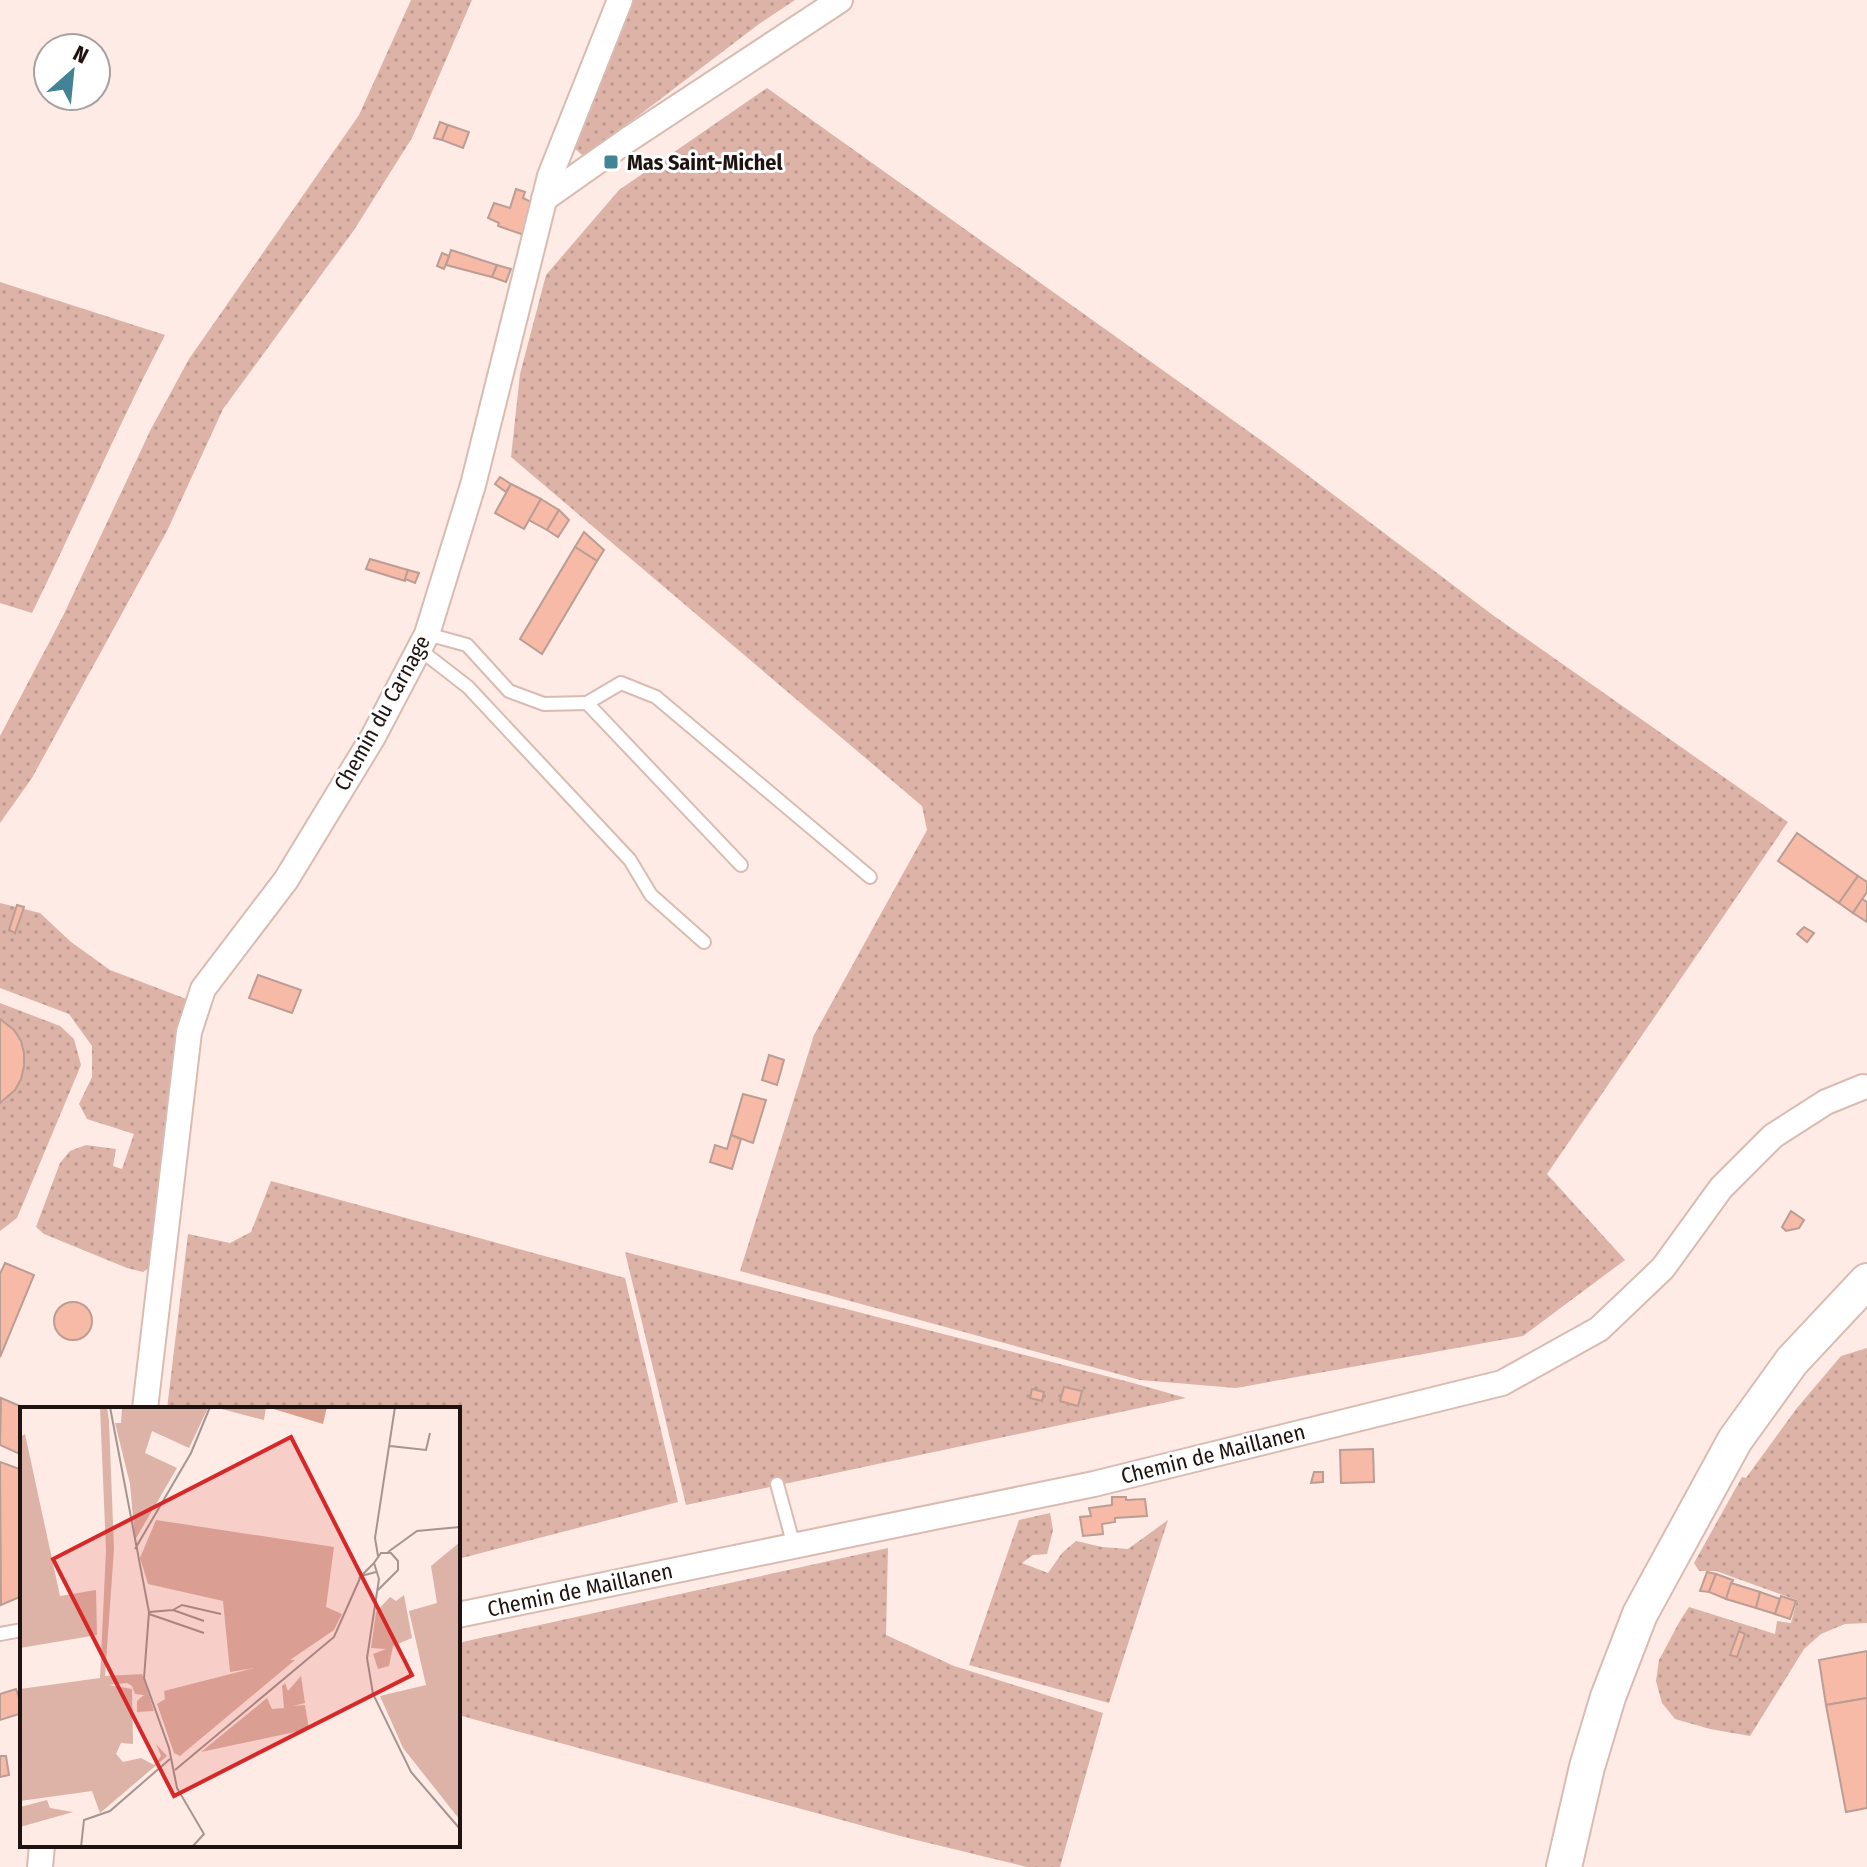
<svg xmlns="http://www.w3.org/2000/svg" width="1867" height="1867" font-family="'Fira Sans Condensed',sans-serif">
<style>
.grass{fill:url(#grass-dots)}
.building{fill:#f6baa7;stroke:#bb9d94;stroke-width:2}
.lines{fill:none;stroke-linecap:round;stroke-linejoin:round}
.service-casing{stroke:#d9bbb2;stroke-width:16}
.minor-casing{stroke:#d9bbb2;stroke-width:28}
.secondary-casing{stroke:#d9bbb2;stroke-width:38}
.service{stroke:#fff;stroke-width:12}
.minor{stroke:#fff;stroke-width:24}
.secondary{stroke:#fff;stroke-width:34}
.poi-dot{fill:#428395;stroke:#fff;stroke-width:3}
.labels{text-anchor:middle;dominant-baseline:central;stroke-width:6;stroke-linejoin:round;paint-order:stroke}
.poi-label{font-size:22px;font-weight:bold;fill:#1e1310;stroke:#fff;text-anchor:start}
.street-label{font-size:22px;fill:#1e1310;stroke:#fff}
.inset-road{fill:none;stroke:#a49590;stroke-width:2}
.view{fill:#d62828;fill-opacity:0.15;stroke:#d62828;stroke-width:4}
.inset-edge{fill:none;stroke:#1e1310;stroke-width:4}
</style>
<defs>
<pattern id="grass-dots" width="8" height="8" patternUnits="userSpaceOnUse" patternTransform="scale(2)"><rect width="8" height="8" fill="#dcb3a6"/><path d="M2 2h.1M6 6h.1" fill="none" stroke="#bc998e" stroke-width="1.8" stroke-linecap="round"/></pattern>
</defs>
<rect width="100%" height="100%" fill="#feebe5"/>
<g class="grass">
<path d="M411,0H472L412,138L354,230L223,409L167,531L32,778L0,823V736L63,616L151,429L189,359L359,115Z"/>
<path d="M631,0H795L759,24L596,148L582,155L570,144Z"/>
<path d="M767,88L1269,446L1494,616L1788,822L1547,1174L1625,1260L1523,1336L1236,1388L1140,1380L740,1271L814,1035L927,830L922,806L511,457L520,374L546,275L619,190Z"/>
<path d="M0,282L165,335C118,426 77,521 32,613L0,603Z"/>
<path d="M0,903L40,913L71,942L110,970L189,1000L152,1266L143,1272L127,1268L44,1234L36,1227L60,1163L70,1151L86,1145L116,1149L113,1166L122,1169L134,1134L87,1119L79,1104L92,1077V1046L69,1014L0,988Z"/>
<path d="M0,1003L60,1026L74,1039L81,1065L17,1218L0,1231Z"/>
<path d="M271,1181L625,1278L678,1502L458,1559V1409H167L188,1234L230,1243L251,1232Z"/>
<path d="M625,1252L1133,1383L1186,1398L686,1505Z"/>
<path d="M1867,1348V1623L1845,1624L1821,1634L1804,1649L1750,1736L1710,1729L1675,1719L1662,1703L1656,1681L1659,1660L1681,1619L1689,1607L1775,1634L1777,1621L1791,1623L1797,1600L1716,1571H1699L1694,1563L1742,1477L1746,1478L1797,1408L1841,1356Z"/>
<path d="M1050,1513L1053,1530L1047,1554L1033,1555L1022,1563L1048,1573L1062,1553L1076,1541L1102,1547L1128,1549L1168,1520L1109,1703L969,1665L1019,1520Z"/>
<path d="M888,1548L886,1635L954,1666L1103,1713L1060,1867H1027L904,1837L458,1715V1643Z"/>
</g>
<g class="building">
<path d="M440,122L448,125L442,140L434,138Z"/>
<path d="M448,125L469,132L463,148L442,140Z"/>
<path d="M516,189L525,192L523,198L535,204L527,236L498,226L499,223L488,218L494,203L510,208Z"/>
<path d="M451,250L497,265L492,277L446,265Z"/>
<path d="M442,253L449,256L444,269L437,266Z"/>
<path d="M497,265L511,269L506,282L492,277Z"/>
<path d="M500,477L511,484L506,492L495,484Z"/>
<path d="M511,484L541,499L524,529L495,513Z"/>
<path d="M541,499L559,510L547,530L529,520Z"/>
<path d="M559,510L569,520L558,537L547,530Z"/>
<path d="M584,532L604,550L597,561L575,547Z"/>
<path d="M575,547L597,561L542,654L520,639Z"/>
<path d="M370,559L408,570L405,581L366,569Z"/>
<path d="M408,570L419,573L415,583L405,579Z"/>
<path d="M1797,833L1858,876L1839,903L1778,861Z"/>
<path d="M1858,876L1867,882V892L1853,913L1839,903Z"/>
<path d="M1862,899L1867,902V922L1853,913Z"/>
<path d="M17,905L24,907L15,933L9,930Z"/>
<path d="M1804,927L1814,933L1807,942L1797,934Z"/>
<path d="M258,975L301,990L292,1013L249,998Z"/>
<path d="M0,1019L14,1030L21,1041L24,1053V1066L21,1079L15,1090L0,1103Z"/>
<path d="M769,1055L784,1060L777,1085L762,1080Z"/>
<path d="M743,1094L766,1100L753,1143L731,1135Z"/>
<path d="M731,1135L741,1139L732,1169L710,1162L715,1145L727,1149Z"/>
<path d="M1791,1211L1804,1220L1799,1228L1786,1231L1782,1227Z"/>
<path d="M5,1263L34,1275L0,1357V1274Z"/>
<circle cx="73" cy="1321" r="19"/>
<path d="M1064,1387L1082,1391L1078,1406L1060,1401Z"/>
<path d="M1032,1389L1044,1392L1042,1401L1030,1398Z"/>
<path d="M1,1398L27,1409H22V1455L0,1445Z"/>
<path d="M1373,1449L1374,1482L1341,1483L1340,1450Z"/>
<path d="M0,1462L22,1470V1596L1,1605Z"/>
<path d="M1314,1472H1323V1482L1311,1483Z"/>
<path d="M1112,1497H1126V1500L1145,1499L1147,1516L1115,1518V1522L1102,1524L1103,1534L1083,1536L1080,1517L1091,1516L1089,1508L1112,1505Z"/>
<path d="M1707,1572L1716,1574L1709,1592L1700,1591Z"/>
<path d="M1716,1574L1733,1580L1726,1599L1709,1592Z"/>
<path d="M1731,1583L1760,1592L1756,1608L1726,1599Z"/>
<path d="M1760,1592L1780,1599L1775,1614L1756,1608Z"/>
<path d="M1781,1596L1796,1601L1790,1619L1775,1614Z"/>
<path d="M1739,1631L1745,1634L1737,1657L1730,1655Z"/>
<path d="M1867,1651V1698L1826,1705L1819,1660Z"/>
<path d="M16,1689L22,1706V1713L0,1720V1694Z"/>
<path d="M1867,1698V1808L1846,1812L1826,1705Z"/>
<path d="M0,1756H6L9,1775L0,1777Z"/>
</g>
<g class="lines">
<g class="service-casing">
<g id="service">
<path d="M427,634L467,645L509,691L544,704L587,703L741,865"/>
<path d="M419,649L468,687L630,860L651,895L704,942"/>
<path d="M587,703L621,683L656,697L870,877"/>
<path d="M777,1484L794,1546"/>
<path d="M0,1634L22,1630"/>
</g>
</g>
<g class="minor-casing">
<g id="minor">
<path d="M544,199L629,139L840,0"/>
<path d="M145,1409L189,1032L203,989L286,880L373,737L427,634L473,485L550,176L620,0"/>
<path d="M458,1615L1094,1484L1502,1383L1599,1329L1663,1268L1721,1188L1773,1136L1826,1102L1863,1087"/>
<path d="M40,1867L42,1845"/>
</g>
</g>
<g class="secondary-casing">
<path id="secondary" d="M1564,1867L1587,1767L1608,1697L1640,1614L1735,1440L1792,1361L1867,1281"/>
</g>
<use href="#service" class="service"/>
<use href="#minor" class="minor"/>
<use href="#secondary" class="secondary"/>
</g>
<rect class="poi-dot" x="603" y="154" width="16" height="16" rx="4"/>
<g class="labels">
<g class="poi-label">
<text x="627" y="162">Mas Saint-Michel</text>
</g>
<g class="street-label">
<text transform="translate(382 713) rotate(-61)">Chemin du Carnage</text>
<text transform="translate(1213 1454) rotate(-14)">Chemin de Maillanen</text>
<text transform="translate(580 1590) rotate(-12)">Chemin de Maillanen</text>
</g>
</g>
<g transform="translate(20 1407)">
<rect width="440" height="440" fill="#feebe5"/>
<path d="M80,0H87L89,14L94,142L85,269L122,267L134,304L117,305V294L124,288L115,287L112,279L107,276L89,278L112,282L113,337L101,336L96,347L103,355L121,351L134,358L141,349L136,337L147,349L80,406L72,384L0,394V282L80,271L86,143ZM115,0L188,1L169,41L132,24L125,46L157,61L115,133L110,77L95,16H101L102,1ZM194,0H246L244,13ZM5,27L40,189L76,183L77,228L0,241V30ZM136,113L314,140L306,200L322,207L314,223L270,253H275L160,349L154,346L137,297L145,292L144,284L234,261L210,265L203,194L128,177L120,151ZM440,135V413L383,341L360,289L406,278L389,204L417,196L411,159ZM384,188L392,231L373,239L369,259L358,262L353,247L366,242L351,241L356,205L370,190L376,194ZM281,269L285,296L273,299L285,298L289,322L181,345L247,291L252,302L264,301L262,279L265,276L268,284ZM27,393L30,401L53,405L0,420V400Z" fill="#dcb3a6"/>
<path d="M247,0H307L303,17Z" fill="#daa08e"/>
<path class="inset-road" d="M90,0L129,205L124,271L149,341L157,381L184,427L172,440M370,39L406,43L410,26M115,142L171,46L190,0M368,145L397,124L440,120M358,149L355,131L375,0M354,156L341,169L356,165M357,184L378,163V154L371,146H361L354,156L359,172L347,251L353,287L391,365L440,422M153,203L162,198L201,207M129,205L153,203L184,214M129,207L184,226M155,363L314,230L341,169M61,440L64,413L90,404L150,352"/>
<path class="view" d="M271,30L392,268L154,389L33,152Z"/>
<rect width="440" height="440" class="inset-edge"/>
</g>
<g transform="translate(72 72) rotate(27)"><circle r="38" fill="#ffffff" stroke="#a5a19f" stroke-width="2"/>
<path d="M0-6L14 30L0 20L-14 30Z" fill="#428395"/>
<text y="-12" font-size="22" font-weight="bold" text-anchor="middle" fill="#1e1310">N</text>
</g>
</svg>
